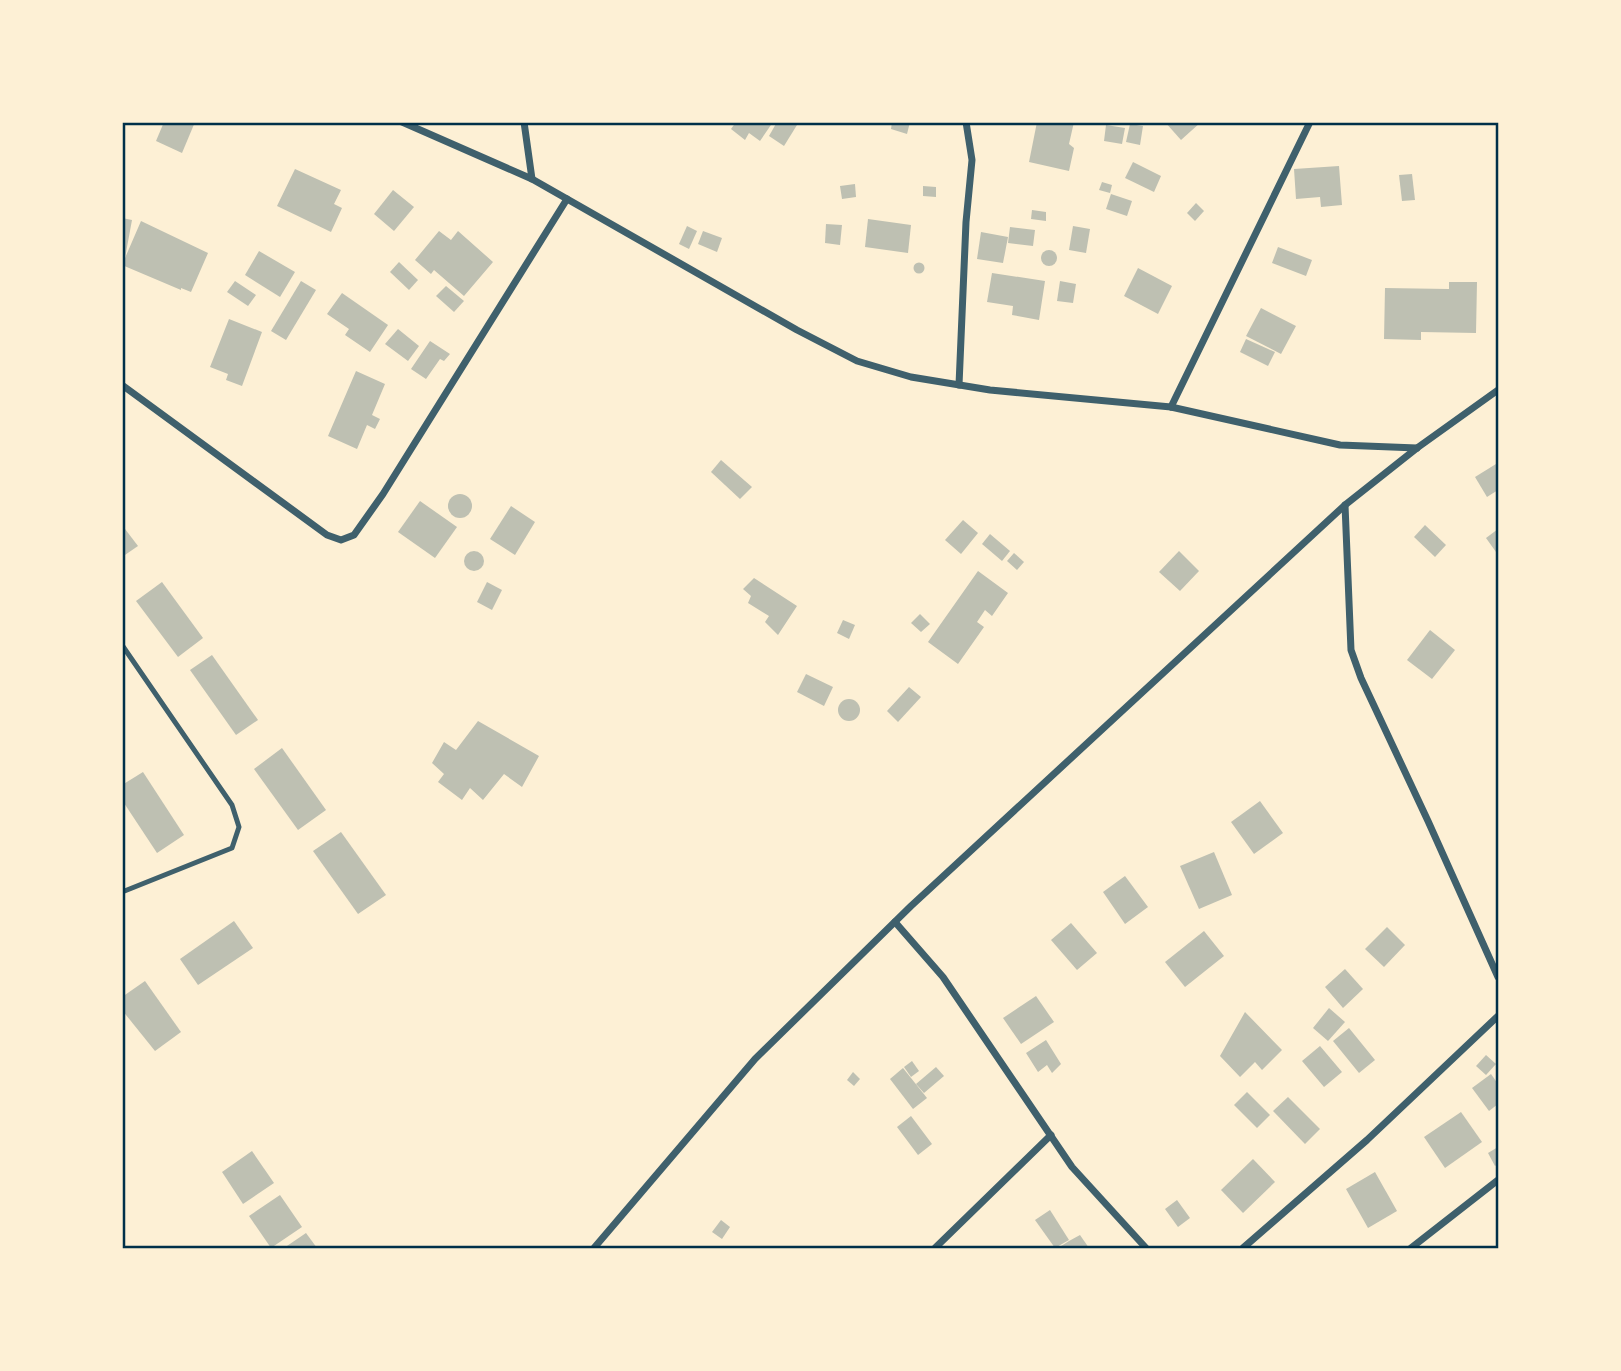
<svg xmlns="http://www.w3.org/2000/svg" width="1621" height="1371" font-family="Figtree,sans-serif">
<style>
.building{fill:#bec0b2}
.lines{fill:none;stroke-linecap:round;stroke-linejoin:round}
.service{stroke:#3f606c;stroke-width:5}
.minor{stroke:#3f606c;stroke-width:7}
.neatline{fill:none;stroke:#003049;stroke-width:2.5}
</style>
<rect width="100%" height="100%" fill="#fdf0d5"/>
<g class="building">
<path d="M164,122H195L182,153L156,141Z"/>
<path d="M736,122H773L760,141L749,133L745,140L731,129Z"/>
<path d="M777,122H794L797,125L784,146L769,136Z"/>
<path d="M892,122H910L907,134L891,129Z"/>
<path d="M1037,122H1074L1069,144L1074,148L1069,171L1029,162Z"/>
<path d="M1165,122H1201L1181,140Z"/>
<path d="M1130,124L1143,126L1140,145L1126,142Z"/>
<path d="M1106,125L1125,128L1122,144L1104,141Z"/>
<path d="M1133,162L1161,176L1154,192L1125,178Z"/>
<path d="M1339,166L1342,205L1321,207L1320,197L1296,199L1294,169Z"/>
<path d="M295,169L341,190L334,204L342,208L331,232L277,206Z"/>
<path d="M1412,174L1415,200L1402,201L1399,175Z"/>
<path d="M1102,182L1112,185L1110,193L1099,190Z"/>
<path d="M855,184L856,197L842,199L840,186Z"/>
<path d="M923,186L936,187V197L923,196Z"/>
<path d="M393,190L414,207L394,231L374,214Z"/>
<path d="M1111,194L1132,201L1127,216L1106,209Z"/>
<path d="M1196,203L1204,211L1195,221L1187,213Z"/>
<path d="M1032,210L1046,212V221L1031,219Z"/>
<path d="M122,218L132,220L125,258L122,257Z"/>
<path d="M868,219L911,225L908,253L865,247Z"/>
<path d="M141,221L208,253L191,292L181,288V290L122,265Z"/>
<path d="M826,224L842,225L840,245L825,243Z"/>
<path d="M687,226L697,231L689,249L679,244Z"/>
<path d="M1073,226L1090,229L1086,253L1069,250Z"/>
<path d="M1010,227L1035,230L1033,246L1008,243Z"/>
<path d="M439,231L451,240L458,231L493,262L464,296L434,270L431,274L415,260Z"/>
<path d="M703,231L722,238L717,252L698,244Z"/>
<path d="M981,232L1008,237L1003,263L977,259Z"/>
<path d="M1278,247L1312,260L1306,276L1272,263Z"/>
<circle cx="1049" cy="258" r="8"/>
<path d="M259,251L295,272L280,297L245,275Z"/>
<path d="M399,262L418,280L409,290L390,272Z"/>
<circle cx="919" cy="268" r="5.5"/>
<path d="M1138,268L1172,286L1158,314L1124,296Z"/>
<path d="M992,273L1045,281L1039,320L1012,315L1013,306L987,302Z"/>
<path d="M235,281L256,295L248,306L227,292Z"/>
<path d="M301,281L316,290L286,340L271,331Z"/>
<path d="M1060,281L1076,284L1073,303L1057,301Z"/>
<path d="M1449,282H1477L1476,333L1421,332V340L1384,339L1385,288L1449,289Z"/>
<path d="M446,286L464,301L454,312L436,296Z"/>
<path d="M342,293L388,325L370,352L345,335L349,329L327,314Z"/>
<path d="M1261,308L1296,326L1281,354L1246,336Z"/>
<path d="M229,319L262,332L242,386L226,380L228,374L210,367Z"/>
<path d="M398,329L419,346L408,361L385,344Z"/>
<path d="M1246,339L1275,352L1268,366L1240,352Z"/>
<path d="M430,341L450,354L444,361L440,359L426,379L411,369Z"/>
<path d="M356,371L385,384L372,415L380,419L375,429L367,425L357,449L328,436Z"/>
<path d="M721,460L752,487L740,499L711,472Z"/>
<path d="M1496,464H1498V490L1487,497L1475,477Z"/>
<circle cx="460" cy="506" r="12"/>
<path d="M420,501L457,527L435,558L398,532Z"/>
<path d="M511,506L535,522L515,555L490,539Z"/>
<path d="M963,520L978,533L961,554L945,540Z"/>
<path d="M122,525L138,546L122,557Z"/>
<path d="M1425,525L1446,545L1435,557L1414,537Z"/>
<path d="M1498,529V551L1496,552L1486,538Z"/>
<path d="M990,534L1010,551L1002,561L982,544Z"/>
<circle cx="474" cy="561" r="10"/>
<path d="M1179,551L1199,571L1180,591L1159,572Z"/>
<path d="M1014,553L1024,562L1017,570L1007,561Z"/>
<path d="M978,571L1008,593L992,616L985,610L977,622L984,627L958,664L928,642Z"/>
<path d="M754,578L797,606L778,635L765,622L769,616L748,603L751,596L743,589Z"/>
<path d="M162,582L203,638L178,657L136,601Z"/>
<path d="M487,582L502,590L492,610L477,602Z"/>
<path d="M920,614L930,624L921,632L911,623Z"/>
<path d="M843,620L855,625L849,639L837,633Z"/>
<path d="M1430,630L1455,650L1432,679L1407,660Z"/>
<path d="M212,655L258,720L236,735L190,670Z"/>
<path d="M806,674L833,687L824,706L797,692Z"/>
<path d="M909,687L921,697L898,722L887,711Z"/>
<circle cx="849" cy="710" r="11"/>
<path d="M478,721L539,756L522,787L504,774L483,800L470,788L462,800L438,782L444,774L432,763L444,742L456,750Z"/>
<path d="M282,748L326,810L298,830L254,769Z"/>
<path d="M143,772L184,835L157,853L122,800V785Z"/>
<path d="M1260,801L1283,833L1254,854L1231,822Z"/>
<path d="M341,832L386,895L358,914L313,851Z"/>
<path d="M1214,852L1232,895L1199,909L1180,866Z"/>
<path d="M1125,876L1148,907L1125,924L1103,892Z"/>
<path d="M234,921L253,948L198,985L180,959Z"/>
<path d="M1071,923L1097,953L1077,970L1051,940Z"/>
<path d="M1387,927L1405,945L1384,967L1365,949Z"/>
<path d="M1204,931L1224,956L1185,987L1165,962Z"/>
<path d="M1345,969L1363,989L1343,1008L1325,987Z"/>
<path d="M145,981L181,1032L155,1051L122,1010V997Z"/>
<path d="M1036,996L1054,1022L1021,1044L1003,1018Z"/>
<path d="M1329,1008L1345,1022L1328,1041L1313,1028Z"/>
<path d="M1245,1012L1282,1050L1262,1070L1255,1062L1240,1077L1220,1056Z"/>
<path d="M1349,1028L1375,1060L1359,1073L1333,1041Z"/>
<path d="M1046,1040L1061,1064L1052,1073L1047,1065L1038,1072L1026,1053Z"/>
<path d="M1320,1046L1342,1072L1324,1087L1302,1061Z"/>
<path d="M1486,1055L1496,1064L1486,1075L1476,1066Z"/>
<path d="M912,1061L919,1071L911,1077L904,1067Z"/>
<path d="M936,1067L944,1076L924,1093L916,1084Z"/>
<path d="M903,1068L927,1098L913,1109L890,1079Z"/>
<path d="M853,1072L860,1079L854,1086L847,1080Z"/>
<path d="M1491,1074L1498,1084V1104L1489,1111L1472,1088Z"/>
<path d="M1247,1092L1270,1115L1257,1128L1234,1105Z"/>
<path d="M1288,1097L1320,1129L1305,1144L1273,1111Z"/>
<path d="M1461,1112L1482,1142L1445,1168L1424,1137Z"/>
<path d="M911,1116L932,1144L918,1155L897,1127Z"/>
<path d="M1498,1147V1164L1495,1166L1488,1153Z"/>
<path d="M252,1151L274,1183L243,1204L222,1172Z"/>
<path d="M1253,1159L1275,1182L1243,1213L1221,1190Z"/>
<path d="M1375,1172L1397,1211L1368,1228L1346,1189Z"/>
<path d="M280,1195L302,1227L271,1248L249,1216Z"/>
<path d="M1177,1200L1190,1218L1178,1227L1165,1209Z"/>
<path d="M1050,1210L1069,1240L1055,1248L1035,1220Z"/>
<path d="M721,1220L730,1227L722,1239L712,1232Z"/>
<path d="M306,1233L317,1248H284Z"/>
<path d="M1080,1235L1089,1248H1058L1069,1241Z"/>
</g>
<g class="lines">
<path class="service" d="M122,645L232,805L239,827L232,848L122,892"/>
<g class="minor">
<path d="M402,122L532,179L797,330L857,361L911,377L990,390L1171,407L1340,445L1417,448"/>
<path d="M524,122L532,179"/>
<path d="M122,385L327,535L341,540L354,535L383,494L567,199"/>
<path d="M959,385L966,222L972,160L966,122"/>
<path d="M1171,407L1310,122"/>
<path d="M1345,505L1351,650L1361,678L1428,821L1498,977"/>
<path d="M895,922L943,977L1072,1167L1146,1248"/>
<path d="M594,1248L755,1059L911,906L1345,505L1417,448L1498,390"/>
<path d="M935,1248L1051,1135"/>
<path d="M1243,1248L1367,1140L1498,1016"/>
<path d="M1411,1248L1498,1180"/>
</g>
</g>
<rect width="1621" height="1371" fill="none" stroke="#fdf0d5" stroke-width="248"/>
<rect x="124" y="124" width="1373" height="1123" class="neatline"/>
</svg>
